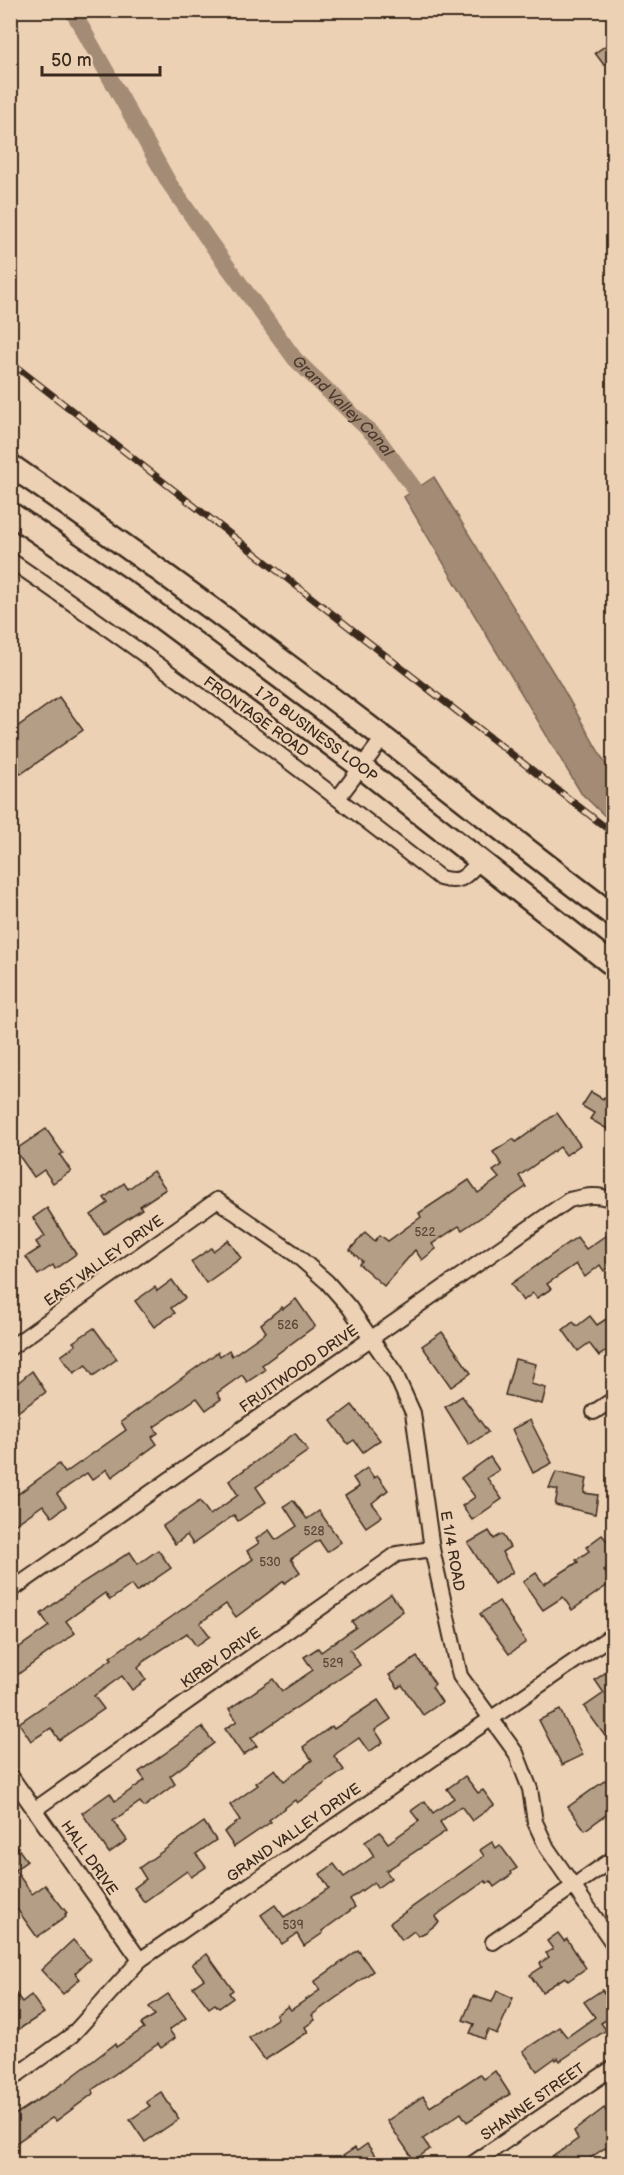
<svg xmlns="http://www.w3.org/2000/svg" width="624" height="2175" font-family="'Balsamiq Sans',sans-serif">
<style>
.water{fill:#a38b74;stroke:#796452;stroke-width:1.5}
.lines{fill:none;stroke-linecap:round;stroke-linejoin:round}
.canal{stroke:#a38b74;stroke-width:16}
.building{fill:#b59e86;stroke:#3b2a1e;stroke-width:1.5}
.minor-casing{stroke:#3b2a1e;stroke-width:18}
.primary-casing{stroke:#3b2a1e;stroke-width:26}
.minor{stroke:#edd1b4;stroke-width:14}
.primary{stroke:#edd1b4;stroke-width:21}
.rail-casing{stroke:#3b2a1e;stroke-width:7}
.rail{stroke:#edd1b4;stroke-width:4.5;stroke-dasharray:14;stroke-linecap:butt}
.labels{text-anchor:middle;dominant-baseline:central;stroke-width:4.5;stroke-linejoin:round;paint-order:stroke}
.number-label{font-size:12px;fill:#5a4738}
.street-label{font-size:15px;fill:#3b2a1e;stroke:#edd1b4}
.water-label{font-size:16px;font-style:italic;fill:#503d2f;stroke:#edd1b4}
</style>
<rect width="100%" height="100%" fill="#edd1b4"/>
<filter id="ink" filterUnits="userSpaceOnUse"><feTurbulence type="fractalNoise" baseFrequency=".0167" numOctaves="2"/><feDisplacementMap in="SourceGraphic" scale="12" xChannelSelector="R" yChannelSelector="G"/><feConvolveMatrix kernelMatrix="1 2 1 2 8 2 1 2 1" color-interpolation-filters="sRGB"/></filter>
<g filter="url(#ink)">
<path class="water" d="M434,477L559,682L613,777V833V824L581,793L404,497Z"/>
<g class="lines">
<path class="canal" id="s1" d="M72,10L169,183L209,241L295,359L378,439L428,507"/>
</g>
<g class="building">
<path d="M614,40V58L604,65L595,53Z"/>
<path d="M59,697L83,730L21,774L10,759V732Z"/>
<path d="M591,1092L603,1099L604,1097L614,1102V1133L590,1119L594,1113L582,1106Z"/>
<path d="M557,1113L580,1145L566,1155L560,1147L519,1176L526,1187L462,1230L459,1226L432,1244L436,1249L422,1260L415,1250L384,1286L359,1264L362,1261L350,1250L365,1232L375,1241L380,1235L388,1241L421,1217L419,1213L469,1180L478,1193L499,1178L493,1171L502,1165L493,1152L513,1139L516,1142Z"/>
<path d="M46,1129L63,1153L60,1155L71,1171L53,1183L44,1170L34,1177L15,1150Z"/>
<path d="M153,1171L166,1189L140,1206L142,1209L104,1234L91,1215L108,1203L104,1198L124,1183L128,1189Z"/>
<path d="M47,1208L76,1254L55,1269L53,1265L38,1275L26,1257L40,1248L36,1242L45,1236L33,1218Z"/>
<path d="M605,1236L614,1247V1264L604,1271L600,1265L585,1277L576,1264L547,1284L551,1289L537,1298L533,1293L523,1301L511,1284L577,1237L586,1249Z"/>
<path d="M228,1240L241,1258L206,1283L191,1262L211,1248L213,1251Z"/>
<path d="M172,1280L185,1298L171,1308L175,1313L154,1327L135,1301L155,1287L157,1291Z"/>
<path d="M296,1299L315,1326L262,1365L265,1370L247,1382L242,1375L217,1393L221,1399L206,1410L197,1398L154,1427L158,1433L152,1437L157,1444L112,1477L107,1469L92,1480L87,1473L57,1494L66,1506L52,1517L43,1505L10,1528V1500L59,1464L65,1473L126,1430L121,1422L218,1352L220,1356L229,1350L232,1356L266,1332L261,1324L282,1307L283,1309Z"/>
<path d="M614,1314V1345L599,1356L589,1343L578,1351L563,1330L573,1322L577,1326L590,1316L597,1325Z"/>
<path d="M94,1328L117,1359L93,1376L86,1365L74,1373L61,1356L76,1345L73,1342Z"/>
<path d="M442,1332L471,1373L451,1387L422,1346Z"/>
<path d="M515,1359L536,1364L531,1384L546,1388L542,1404L505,1395Z"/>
<path d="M32,1371L46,1392L10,1417V1389Z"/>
<path d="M462,1396L488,1432L469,1445L445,1407Z"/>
<path d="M352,1405L380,1440L363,1452L354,1440L348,1444L331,1421Z"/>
<path d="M530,1420L552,1463L533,1473L512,1429Z"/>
<path d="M295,1433L308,1451L256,1487L266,1502L238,1521L234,1515L193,1544L187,1535L175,1544L163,1526L200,1501L210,1515L238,1495L229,1481Z"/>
<path d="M490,1457L499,1470L487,1478L502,1499L472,1520L462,1506L475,1497L461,1478Z"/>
<path d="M367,1468L374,1478L378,1476L388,1490L372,1503L382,1516L366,1527L345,1496L359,1487L353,1478Z"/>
<path d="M556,1472L587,1479L584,1493L598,1495L595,1514L555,1505L558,1490L549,1488Z"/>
<path d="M293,1500L307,1519L319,1511L341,1542L327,1552L319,1540L291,1559L300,1572L285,1583L284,1581L236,1617L226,1604L200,1623L210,1636L196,1646L187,1633L141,1663L142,1664L138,1668L146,1680L132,1690L122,1676L94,1696L104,1709L59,1740L51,1728L31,1741L19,1723L112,1659L110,1657L140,1636L141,1638L170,1618L253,1559L247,1551L259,1543L256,1539L269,1530L276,1540L297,1526L284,1506Z"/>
<path d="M489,1531L494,1539L502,1534L510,1547L502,1552L513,1572L494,1584L468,1543Z"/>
<path d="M602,1535L614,1549V1563L604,1570L612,1582L572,1610L563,1597L543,1610L523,1582L536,1573L544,1584L578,1562L576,1560L589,1551L586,1547Z"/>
<path d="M158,1550L171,1568L136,1592L131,1585L110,1600L105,1593L66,1621L75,1633L10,1680V1654L49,1626L41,1614L80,1584L130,1552L138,1564Z"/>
<path d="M391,1594L403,1611L350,1650L360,1665L251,1738L257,1746L243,1755L225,1729L237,1721L229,1709L273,1679L282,1691L313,1670L304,1657L318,1648L321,1652L356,1627L352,1622Z"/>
<path d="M499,1601L526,1642L509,1654L480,1614Z"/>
<path d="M417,1657L435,1684L432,1687L442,1702L423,1715L402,1685L398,1688L389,1675Z"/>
<path d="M609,1670L614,1677V1730L605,1736L584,1707L604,1693L595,1680Z"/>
<path d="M378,1700L391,1719L375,1730L383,1742L369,1752L359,1738L337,1753L334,1756L344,1770L297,1803L295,1800L269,1820L271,1822L234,1847L224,1832L240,1820L230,1805L258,1785L256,1783L275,1769L284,1781L312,1760L303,1747L332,1726L334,1729Z"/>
<path d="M560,1710L583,1755L562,1765L539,1720Z"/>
<path d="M202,1727L214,1743L170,1776L175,1784L144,1807L140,1802L113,1821L127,1840L109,1853L82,1813L110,1793L115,1801L145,1780L139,1772Z"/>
<path d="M465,1776L478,1793L483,1790L494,1805L472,1821L461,1806L440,1822L446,1831L386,1871L391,1878L377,1888L374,1882L350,1899L355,1907L322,1931L323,1933L304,1946L297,1934L282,1944L261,1915L275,1905L284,1917L304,1905L329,1888L320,1874L334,1864L344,1877L374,1856L365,1842L380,1832L388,1843L419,1821L411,1811L425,1801L433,1813L454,1798L447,1789Z"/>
<path d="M607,1779L614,1787V1809L585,1830L568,1807Z"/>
<path d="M204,1822L216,1840L196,1854L206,1867L191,1877L187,1871L144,1902L134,1888L146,1879L139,1868Z"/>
<path d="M10,1837L27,1861L15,1870L32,1894L45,1885L67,1913L65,1914L66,1917L37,1937L17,1909L10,1913Z"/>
<path d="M492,1842L496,1848L500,1845L517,1868L511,1872L512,1874L494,1887L490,1881L487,1883L485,1881L441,1912L435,1917L439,1922L426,1932L418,1936L414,1931L402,1940L390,1923L484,1856L480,1850Z"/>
<path d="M558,1933L564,1941L567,1939L586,1968L568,1981L565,1977L542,1992L530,1975L542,1967L540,1963L549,1957L546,1953L553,1949L547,1941Z"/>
<path d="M73,1940L90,1959L75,1973L80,1979L63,1994L41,1970Z"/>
<path d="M358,1950L373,1971L312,2015L315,2020L305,2027L308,2032L265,2060L249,2038L278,2018L276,2015L288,2006L291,2010L320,1990L314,1982Z"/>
<path d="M207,1954L233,1990L229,1993L233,1998L219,2008L215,2004L209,2008L193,1987L204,1979L192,1964Z"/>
<path d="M10,1986L22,2002L31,1995L44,2013L10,2035Z"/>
<path d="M602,1990L614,2007V2015L601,2023L606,2030L560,2061L558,2058L556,2060L555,2058L537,2071L523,2051L559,2027L567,2037L595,2017L584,2002Z"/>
<path d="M497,1991L513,1998L497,2034L488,2030L484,2039L470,2033L474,2024L463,2020L473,1996L492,2002Z"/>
<path d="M168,1994L186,2018L169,2030L175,2038L161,2048L158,2044L92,2090L94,2093L56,2121L52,2118L10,2147V2118L64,2083L115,2044L116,2047L144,2028L141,2024L155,2015L149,2007Z"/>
<path d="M495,2071L510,2094L467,2122L461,2113L423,2139L430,2149L414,2160L387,2121L423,2096L430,2107L480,2074L484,2079Z"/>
<path d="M161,2092L179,2119L145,2142L130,2120L150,2106L146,2102Z"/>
<path d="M604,2108L614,2122V2160L605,2148L581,2164H542L578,2139L574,2131Z"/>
<path d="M367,2144L381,2164H331L355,2148L357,2151Z"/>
</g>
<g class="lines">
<g class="minor-casing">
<g id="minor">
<path d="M10,560C157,661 300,768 440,878C461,884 465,877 479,862"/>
<path d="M338,798L384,737"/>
<path d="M10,1348L217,1200L295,1254L327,1282L349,1307L395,1373L413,1413L432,1549L460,1676L516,1753L530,1789L535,1822L547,1848L614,1945"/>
<path d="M594,1412L614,1399"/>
<path d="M10,1591L569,1200C586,1196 598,1193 614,1201"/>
<path d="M10,1775L140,1960"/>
<path d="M34,1810L397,1554L432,1549"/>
<path d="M493,1942L614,1858"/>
<path d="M10,2080L72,2035L140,1960L614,1634"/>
<path d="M472,2164L614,2067"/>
</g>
</g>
<g class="primary-casing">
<g id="primary">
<path d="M10,465C137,553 262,644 384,738C461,797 536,858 614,916"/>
<path id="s2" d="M10,513L137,600L361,767L614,966"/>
</g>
</g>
<use href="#minor" class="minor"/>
<use href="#primary" class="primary"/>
<g class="rail-casing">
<path id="rail" d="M10,362L614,834"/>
</g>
<use href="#rail" class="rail"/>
</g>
</g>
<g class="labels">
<g class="number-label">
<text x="425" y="1232">522</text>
<text x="288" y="1325">526</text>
<text x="314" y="1531">528</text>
<text x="270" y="1562">530</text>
<text x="333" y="1663">529</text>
<text x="293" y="1925">539</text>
</g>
<g class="street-label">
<text transform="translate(256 717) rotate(36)">FRONTAGE ROAD</text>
<text stroke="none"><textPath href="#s2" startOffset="378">I 70 BUSINESS LOOP</textPath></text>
<text transform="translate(104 1261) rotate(-36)">EAST VALLEY DRIVE</text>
<text transform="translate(299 1369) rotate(-35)">FRUITWOOD DRIVE</text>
<text transform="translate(452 1551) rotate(80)">E 1/4 ROAD</text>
<text transform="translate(221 1658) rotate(-35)">KIRBY DRIVE</text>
<text transform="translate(294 1833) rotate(-35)">GRAND VALLEY DRIVE</text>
<text transform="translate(89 1858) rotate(55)">HALL DRIVE</text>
<text transform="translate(533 2102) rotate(-35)">SHANNE STREET</text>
</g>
<g class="water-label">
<text stroke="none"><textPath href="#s1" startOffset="482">Grand Valley Canal</textPath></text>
</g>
</g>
<rect width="624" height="2175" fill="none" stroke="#edd1b4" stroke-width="36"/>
<rect x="18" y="18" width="588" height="2139" fill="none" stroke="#3b2a1e" stroke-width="2" filter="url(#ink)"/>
<path d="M42 66v9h118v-9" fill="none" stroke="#3b2a1e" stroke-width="3"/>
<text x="51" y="66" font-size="18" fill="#3b2a1e" stroke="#edd1b4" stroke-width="4.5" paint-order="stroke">50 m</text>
</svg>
